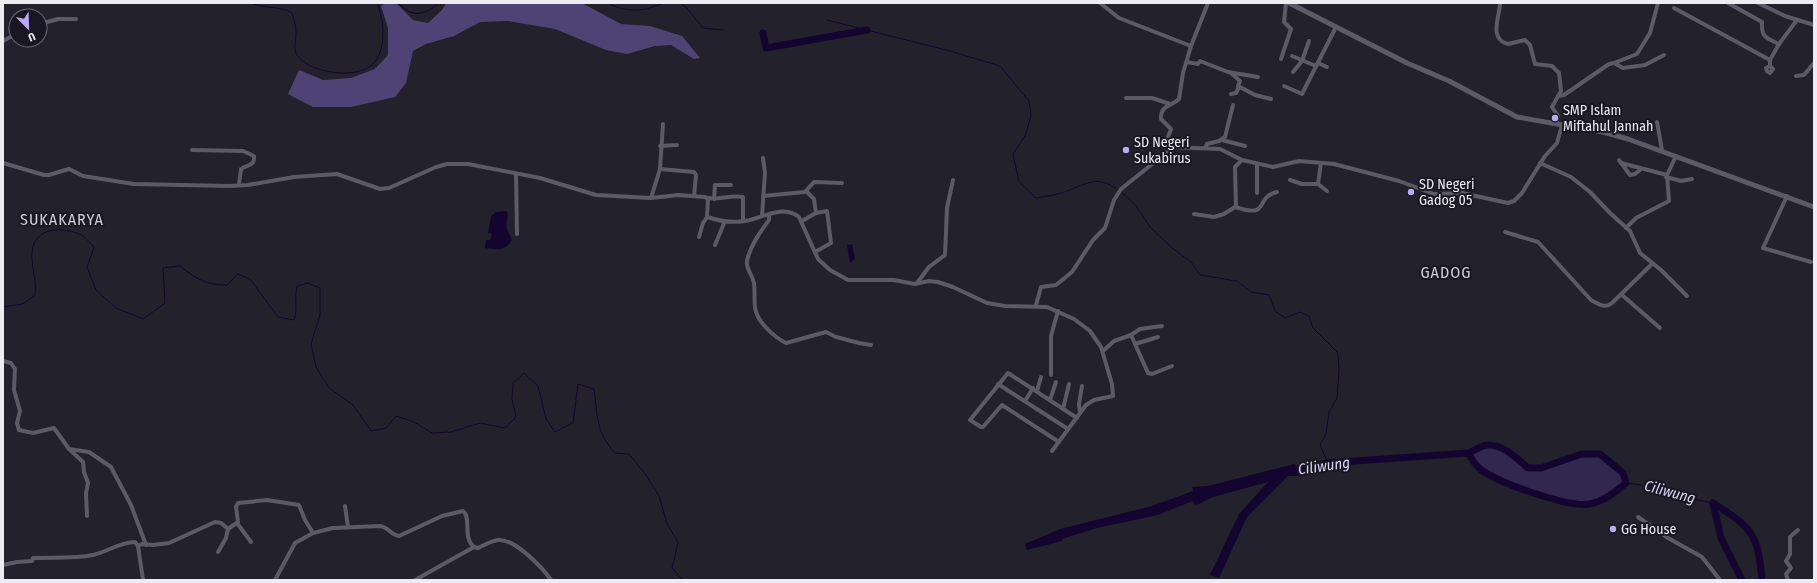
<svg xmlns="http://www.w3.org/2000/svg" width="1817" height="583" font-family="'Fira Sans Condensed',sans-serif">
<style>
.green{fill:#32284f}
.forest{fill:#4f4375}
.water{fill:#140530}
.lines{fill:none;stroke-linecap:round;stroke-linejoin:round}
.stream{stroke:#140530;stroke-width:1}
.river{stroke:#140530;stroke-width:7}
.minor{stroke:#5c5a66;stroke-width:4}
.tertiary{stroke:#5c5a66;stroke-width:5}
.poi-dot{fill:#baaaf6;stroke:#191721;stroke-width:1.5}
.labels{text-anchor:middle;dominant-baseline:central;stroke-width:4;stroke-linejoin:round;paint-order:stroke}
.poi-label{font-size:14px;fill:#edecf3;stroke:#191721;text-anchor:start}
.water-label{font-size:15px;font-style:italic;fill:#dbd5f6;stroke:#191721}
.quarter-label{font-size:16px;letter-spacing:1px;fill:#ceccda;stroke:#191721}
</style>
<rect width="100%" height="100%" fill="#23212b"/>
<path class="green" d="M1487,445C1506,448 1514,456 1528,468H1541L1582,454H1600L1623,473L1626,483C1615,492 1605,501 1590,504C1569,508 1495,482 1479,468C1475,464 1471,458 1468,453Z"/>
<path class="forest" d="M385,3H396L413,20L428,23L442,10L446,3H582L621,24L650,26L682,36L700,58L694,59L671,45L655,46L627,54L606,50L555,29L508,21L480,22L454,36L426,44L413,51L406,83L395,97L351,107H313L288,94L299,70L323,80L351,78L375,69L388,55V28L381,6Z"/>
<g class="water">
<path d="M506,211L508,214C506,230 505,226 512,239C506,251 497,250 485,248L486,240H490L492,234L488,233L491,216L496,212Z"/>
<path d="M852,244L855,259L850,263L847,245Z"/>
<path d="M1295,464L1299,476H1288L1247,517L1219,578L1210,575L1239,514L1268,482L1213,497L1195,506L1193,501L1158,515L1097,528L1062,539V541L1027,550L1025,544L1060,529L1152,506L1193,491L1192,487L1208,486Z"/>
</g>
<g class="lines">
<g class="stream">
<path d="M251,3C264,9 282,6 292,13C294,19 296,27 296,34C296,41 293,48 297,55C310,75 367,82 378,57C383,48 384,31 382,21C381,15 379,9 378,3"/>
<path d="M397,3C401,5 404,9 408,11C418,17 431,11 438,3"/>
<path d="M608,3C628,14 644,11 664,3"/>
<path d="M680,3L686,7L703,28L724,30"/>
<path d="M827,20L950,51L1000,66L1029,101L1031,116L1025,136L1013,154L1019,182L1036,198C1044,196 1053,196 1061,193C1085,186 1096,172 1119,191"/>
<path d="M1122,193L1134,203L1150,227L1171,247L1191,262L1200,275L1237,281L1251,292L1269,295L1275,311L1285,318L1300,312L1309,316L1313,328L1338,353L1339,370L1337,398L1329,412L1326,434L1320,445L1328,463"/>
<path d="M3,307L23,304L35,295C37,281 31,267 32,252C34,226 65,226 83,236C87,239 91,244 94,247L87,267L96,290L116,308L143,319L165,303L163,268L180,266C195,278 207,286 227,285L238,274L250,279L278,317L294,320C298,308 294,299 297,286L308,283L320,288V315L311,344L316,367L329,388L353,405L371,431L386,428L396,416L414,422L432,433L451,432L480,423L505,428L516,417L512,399L513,383L524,373L538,386L546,419L555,432L573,423L578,384L594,389C598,416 595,431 615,453L629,454L646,475L659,496L667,523L678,543L672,568L683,580"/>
<path d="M1626,483L1650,486L1669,494L1713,503"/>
</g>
<g class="river">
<path d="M763,33L766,48L867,30"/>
<path d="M1287,472L1328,463L1468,453C1474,451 1482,445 1488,445C1505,445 1517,459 1528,468H1541L1582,454H1600L1623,473L1626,483C1615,492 1605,501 1590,504C1569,508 1495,482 1479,468C1475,464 1471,458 1468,453"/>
<path d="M1713,503C1752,528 1758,533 1762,580"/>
<path d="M1713,503L1721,538L1742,580"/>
</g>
<g class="minor">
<path d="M1100,3L1119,18L1191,46"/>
<path d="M1500,3C1500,16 1488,39 1508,44L1525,40L1530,45L1535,64L1552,66L1559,73L1561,91L1552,107L1558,116L1556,124"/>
<path d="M1728,3L1762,22C1761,37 1766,38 1779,44L1770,60V66L1766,68L1767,71L1770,73L1773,69L1770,66"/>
<path d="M1758,3L1785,16L1814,25"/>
<path d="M1674,8L1770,60"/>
<path d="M40,24L58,19H76"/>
<path d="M3,41L14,35L16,30"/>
<path d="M1779,44L1797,20"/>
<path d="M1292,56L1316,66"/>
<path d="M1281,59L1291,29L1284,22L1286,3"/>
<path d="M1187,62L1198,64L1200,61L1228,72L1258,77"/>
<path d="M1318,63L1327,67"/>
<path d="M1614,63L1637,54L1650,33L1658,3"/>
<path d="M1293,72L1302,61L1309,41"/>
<path d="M1231,73L1240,81L1238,86L1255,95L1271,99"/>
<path d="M1796,76L1804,75L1814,63"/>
<path d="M1284,86L1302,94L1336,27"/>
<path d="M1231,94L1236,93L1239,87"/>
<path d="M1558,96L1564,95L1609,64L1614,63L1623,68L1645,65L1664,55"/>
<path d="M1126,98H1152L1170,104"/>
<path d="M1657,122L1662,150"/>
<path d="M1222,140L1245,146"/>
<path d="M660,146L677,145"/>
<path d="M1170,147L1220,149L1242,160L1273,167L1299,161L1334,164L1399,181L1434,194L1462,193L1508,203L1514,201L1522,193L1545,156L1557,143L1562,125"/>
<path d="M1205,148L1207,144L1219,141L1225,137L1233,105"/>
<path d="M192,150L243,151L254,156C255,167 247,164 241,169L239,184"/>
<path d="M1619,160L1630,175L1635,174L1641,169"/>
<path d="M3,163L44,175H49L69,169L83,176L134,184L230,186L248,185L294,177L337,174L380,189L389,188L436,167L447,164H468L540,178L596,195L651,198L678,195L705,197L708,199L707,217C719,221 733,223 745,221C763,218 782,204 799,217L818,259L830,270L848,280H894L915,284L929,281L938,282L953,287L987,303L1005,306L1047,307L1074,319L1090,331L1101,347L1112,384L1113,396L1094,400L1086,405L1052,451"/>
<path d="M1540,163L1571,177L1590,192L1610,213L1630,231L1640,253L1661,270L1687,296"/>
<path d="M1621,163L1667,175L1676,156"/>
<path d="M660,169L694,172L696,175L694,196"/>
<path d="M516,174L517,234"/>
<path d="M1666,177L1681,181L1692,179"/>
<path d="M1290,180L1302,184H1318L1321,163"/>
<path d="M1318,184L1327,191"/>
<path d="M806,191L814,199L816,213"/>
<path d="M1257,193V164"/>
<path d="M763,196L805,192L814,182L842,183"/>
<path d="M1787,196L1763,248L1811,262"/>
<path d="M651,198L660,169L663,124"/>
<path d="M708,198C718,200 731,195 743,197V221"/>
<path d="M714,199L715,185H731"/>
<path d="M1236,207L1235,167L1242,160"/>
<path d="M769,214V220C761,231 752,243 748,257C744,268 752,273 754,283C755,291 754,299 755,307C756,321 774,337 786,343L826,332L836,337L859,343L871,345"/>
<path d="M1194,214L1214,217L1224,214L1235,207C1272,219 1253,198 1277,192"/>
<path d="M762,216L765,173L763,158"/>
<path d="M802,221L816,213L827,211L831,243L815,252"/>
<path d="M1626,228L1636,218L1669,201L1667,175"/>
<path d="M1505,232L1538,242L1591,300C1598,304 1605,309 1612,303L1652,264"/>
<path d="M699,237L703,223L707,217"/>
<path d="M715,245L725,221"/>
<path d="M917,283L929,267L945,255L947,208L953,180"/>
<path d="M1622,295L1660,328"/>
<path d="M1036,305L1041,287L1056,285L1072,272L1093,240L1105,228L1114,200L1121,189L1171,149L1167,140L1171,129L1161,119C1160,105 1172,106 1179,99L1183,73L1191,46L1208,3"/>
<path d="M1131,335L1148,373L1152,374L1172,366"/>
<path d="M1135,344L1158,337"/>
<path d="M1103,351L1114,341L1131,335L1140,329L1162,326"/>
<path d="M3,361L11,363L15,369L14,390L20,411L17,423L19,430L33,433L54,428L69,449L89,452L111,467L131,505L146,545"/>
<path d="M1051,375V336L1058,311"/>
<path d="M998,384L1068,429"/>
<path d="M1037,391L1041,377"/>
<path d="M1050,400L1056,382"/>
<path d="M1025,401L1033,388"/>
<path d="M1063,409L1069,384"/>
<path d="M1080,413L1079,404L1082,386"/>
<path d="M1059,442L1002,405L983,427H981L970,420L1008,373L1077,418"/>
<path d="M69,449L83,462L84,472L88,483L86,493L87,516"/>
<path d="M345,506L348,527"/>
<path d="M1638,517L1668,538L1702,557L1720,580"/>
<path d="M237,523L251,542"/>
<path d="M138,546L143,580"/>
<path d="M218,552L226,538L228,529"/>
<path d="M3,565L17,562L32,561L33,558C53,557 73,559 93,555C107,552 120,542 135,542L138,546L142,544L153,545L169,543L215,522L221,523L228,529L238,522L236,507L238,503L267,500L299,505L305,520L313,533L333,528L380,526C388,527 391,535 399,536L442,516L463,511C472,518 462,537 474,547"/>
<path d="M275,580L295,543L313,533"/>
<path d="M415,580L474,547L478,548C484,545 491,541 498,540C514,538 542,567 551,580"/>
<path d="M1788,580L1786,574L1791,568L1786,561L1790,554V537L1798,530"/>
</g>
<path class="tertiary" d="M1289,3L1407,63L1449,81L1517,117L1603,132L1628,139L1814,207"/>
</g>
<g class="poi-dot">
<circle cx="1555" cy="118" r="4"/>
<circle cx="1126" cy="150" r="4"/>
<circle cx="1411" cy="192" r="4"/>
<circle cx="1613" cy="529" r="4"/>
</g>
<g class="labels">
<g class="poi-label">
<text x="1563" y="110">SMP Islam<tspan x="1563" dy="16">Miftahul Jannah</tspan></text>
<text x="1134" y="142">SD Negeri<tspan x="1134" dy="16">Sukabirus</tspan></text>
<text x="1419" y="184">SD Negeri<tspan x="1419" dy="16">Gadog 05</tspan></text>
<text x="1621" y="529">GG House</text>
</g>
<g class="water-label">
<text transform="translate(1324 466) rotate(-8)">Ciliwung</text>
<text transform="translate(1670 492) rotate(15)">Ciliwung</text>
</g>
<g class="quarter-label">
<text x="62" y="219">SUKAKARYA</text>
<text x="1446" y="272">GADOG</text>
</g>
</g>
<rect width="1817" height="583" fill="none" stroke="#edecf3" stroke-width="8"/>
<g transform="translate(28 28) rotate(157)"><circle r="19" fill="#191721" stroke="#6e6c75"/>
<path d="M0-3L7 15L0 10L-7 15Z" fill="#baaaf6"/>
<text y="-6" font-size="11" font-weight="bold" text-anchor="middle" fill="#edecf3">U</text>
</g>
</svg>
